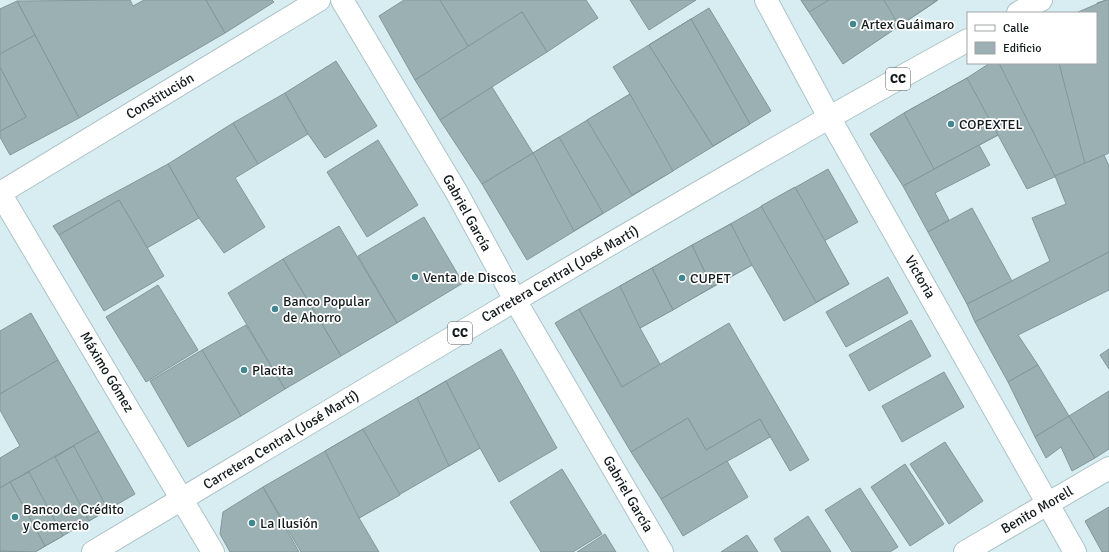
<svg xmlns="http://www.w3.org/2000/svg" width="1109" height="552" font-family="Signika,sans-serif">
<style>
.building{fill:#9ab0b3;stroke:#82979a}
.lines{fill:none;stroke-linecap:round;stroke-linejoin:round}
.minor-casing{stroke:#adc3c6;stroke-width:24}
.tertiary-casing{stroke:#adc3c6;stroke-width:24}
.secondary-casing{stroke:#adc3c6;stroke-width:24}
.trunk-casing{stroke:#adc3c6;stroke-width:24}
.minor{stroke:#fff;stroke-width:22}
.tertiary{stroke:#fff;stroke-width:22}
.secondary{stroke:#fff;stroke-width:22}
.trunk{stroke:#fff;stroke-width:22}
.poi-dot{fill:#408790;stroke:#fff;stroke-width:1.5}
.labels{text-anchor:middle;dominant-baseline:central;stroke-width:3.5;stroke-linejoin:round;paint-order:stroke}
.shield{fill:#fff;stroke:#5a5f60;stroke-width:1}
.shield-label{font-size:13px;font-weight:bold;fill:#131b1c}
.poi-label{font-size:14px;fill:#131b1c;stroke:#fff;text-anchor:start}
.street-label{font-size:14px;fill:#131b1c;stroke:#fff}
</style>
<rect width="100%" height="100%" fill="#d7edf1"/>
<g class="building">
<path d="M130,0L133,6L144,0H206L225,33L79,118L17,1Z"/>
<path d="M206,0H272L274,2L225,33Z"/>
<path d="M404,0H440L470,49L415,80L379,16Z"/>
<path d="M440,0H586L598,18L547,52L522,12L470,49Z"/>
<path d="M630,0H696L649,30Z"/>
<path d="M801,0H938L843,64Z"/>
<path d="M801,0H829L809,12Z"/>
<path d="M884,0H934L935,2L899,26Z"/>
<path d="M1106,0H1109V75L1097,3Z"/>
<path d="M1106,0H1109V153L1027,189L998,135L903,186L870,134L904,113L967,78L990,63H1096V13H1076Z"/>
<path d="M17,1L35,35L0,54V9Z"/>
<path d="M709,8L771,111L527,260L482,184L630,94L613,67Z"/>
<path d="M522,12L547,52L440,120L415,80Z"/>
<path d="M691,19L750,124L713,146L649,45Z"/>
<path d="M691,19L750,124L713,146L649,45Z"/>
<path d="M35,35L79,118L10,155L0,137V131L26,117L0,67V54Z"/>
<path d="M336,61L377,126L325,158L308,134L285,93Z"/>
<path d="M999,63H1059L1085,164L1055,176Z"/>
<path d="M0,67L26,117L0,131Z"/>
<path d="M967,78L998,135L934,169L904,113Z"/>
<path d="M492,87L533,153L482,184L440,120Z"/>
<path d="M285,93L308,134L258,164L233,123Z"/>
<path d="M630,94L673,171L632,195L587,120Z"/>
<path d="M233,123L258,164L235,178L265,227L224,253L199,218L168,164Z"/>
<path d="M559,137L603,213L574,231L533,153Z"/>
<path d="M378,140L418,205L367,237L327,172Z"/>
<path d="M979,145L990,165L935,193L949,220L928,232L903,186Z"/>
<path d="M1104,155L1109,166V252L975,322L967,304L1050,261L1032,218L1066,204L1055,176Z"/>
<path d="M168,164L199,218L147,248L119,200L59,235L53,226Z"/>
<path d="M828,169L858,222L824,241L849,284L784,321L752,265L640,328L661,366L622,387L579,309Z"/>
<path d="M795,187L849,284L816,302L761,206Z"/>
<path d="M119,200L164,276L104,311L59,235Z"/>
<path d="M972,208L1012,281L967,304L928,232Z"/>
<path d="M424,217L463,283L397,323L358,256Z"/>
<path d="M731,224L752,265L712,287L692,245Z"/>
<path d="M339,226L397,323L341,356L283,259Z"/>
<path d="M692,245L712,287L673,310L652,268Z"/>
<path d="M1109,252V290L1018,335L1038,365L1008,382L975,322Z"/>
<path d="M283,259L341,356L285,389L228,293Z"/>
<path d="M652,268L673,310L640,328L620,286Z"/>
<path d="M888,277L908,313L846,347L826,312Z"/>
<path d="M158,285L198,350L146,382L106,317Z"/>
<path d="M579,309L622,387L729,323L809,460L790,471L760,419L706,450L688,418L631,452L555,323Z"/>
<path d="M31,313L58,360L0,394V331Z"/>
<path d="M911,320L931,356L869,391L849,355Z"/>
<path d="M246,325L285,389L241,416L202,350Z"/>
<path d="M501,349L557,448L499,482L480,448L359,518L379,552H301L263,487Z"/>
<path d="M1109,349V369L1100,355Z"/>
<path d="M202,350L241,416L188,447L150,381Z"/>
<path d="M58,360L99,431L0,488V458L20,446L0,410V394Z"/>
<path d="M1038,365L1069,416L1035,437L1008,382Z"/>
<path d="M944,372L964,407L902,442L882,406Z"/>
<path d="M446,381L480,448L449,466L417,398Z"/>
<path d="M1109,391V449L1095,458L1069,416Z"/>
<path d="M1069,416L1095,458L1072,471L1061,447L1046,458L1035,437Z"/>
<path d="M688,418L706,450L760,419L770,437L661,499L631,452Z"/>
<path d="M363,429L400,495L359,518L325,451Z"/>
<path d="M99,431L135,494L35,552H0V488Z"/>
<path d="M945,442L983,501L949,524L910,464Z"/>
<path d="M74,446L108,510L89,521L55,457Z"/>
<path d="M727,461L748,497L683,536L661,499Z"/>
<path d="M905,464L944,524L910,546L871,487Z"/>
<path d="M562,469L602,534L573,552H541L510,502Z"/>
<path d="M29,472L63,536L45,546L10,482Z"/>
<path d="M10,482L45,546L35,552L0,551V488Z"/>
<path d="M263,487L299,552H230L220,534L223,512Z"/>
<path d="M860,488L898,547L890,552H852L825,510Z"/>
<path d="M1109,507V552H1102L1085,521Z"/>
<path d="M808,516L831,552H782L774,539Z"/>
<path d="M605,534L616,552H577Z"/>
<path d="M747,535L758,552H721Z"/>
</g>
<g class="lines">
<g class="minor-casing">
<g id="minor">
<path d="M342,0L457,193L515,300L662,552"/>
<path d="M829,117L1075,552"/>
<path d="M0,193L213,552"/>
<path d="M965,552L1109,468"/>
</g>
</g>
<g class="tertiary-casing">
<path id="tertiary" d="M0,193L319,0"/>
</g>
<g class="secondary-casing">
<path id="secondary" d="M766,0L829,117"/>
</g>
<g class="trunk-casing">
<g id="trunk">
<path d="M1018,13L1041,0"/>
<path d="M93,552C384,379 672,203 968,40"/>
</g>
</g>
<use href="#minor" class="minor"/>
<use href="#tertiary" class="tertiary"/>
<use href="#secondary" class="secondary"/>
<use href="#trunk" class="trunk"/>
</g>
<g class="poi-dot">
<circle cx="853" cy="24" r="4"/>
<circle cx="951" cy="124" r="4"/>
<circle cx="415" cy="277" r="4"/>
<circle cx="682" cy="278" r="4"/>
<circle cx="275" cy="309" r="4"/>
<circle cx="244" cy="370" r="4"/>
<circle cx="15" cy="517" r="4"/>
<circle cx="252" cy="523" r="4"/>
</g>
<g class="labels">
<g class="shield">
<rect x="886" y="68" width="24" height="22" rx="3"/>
<rect x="448" y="322" width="24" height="22" rx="3"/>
</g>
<g class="shield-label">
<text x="898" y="79">CC</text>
<text x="460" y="333">CC</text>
</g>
<g class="poi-label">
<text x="861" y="24">Artex Guáimaro</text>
<text x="959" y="124">COPEXTEL</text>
<text x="423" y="277">Venta de Discos</text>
<text x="690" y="278">CUPET</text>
<text x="283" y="301">Banco Popular<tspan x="283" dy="16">de Ahorro</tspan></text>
<text x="252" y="370">Placita</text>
<text x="23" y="509">Banco de Crédito<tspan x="23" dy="16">y Comercio</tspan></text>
<text x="260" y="523">La Ilusión</text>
</g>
<g class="street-label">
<text transform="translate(160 96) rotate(-31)">Constitución</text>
<text transform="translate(467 213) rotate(61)">Gabriel García</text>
<text transform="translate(560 274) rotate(-30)">Carretera Central (José Martí)</text>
<text transform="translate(920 277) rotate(60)">Victoria</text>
<text transform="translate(107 372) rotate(59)">Máximo Gómez</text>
<text transform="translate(281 440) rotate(-31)">Carretera Central (José Martí)</text>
<text transform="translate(628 494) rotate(60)">Gabriel García</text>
<text transform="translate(1037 510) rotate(-30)">Benito Morell</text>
</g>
</g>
<rect x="967" y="12" width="130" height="52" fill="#ffffff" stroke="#a1a4a4"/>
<rect x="975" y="25" width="20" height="6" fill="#ffffff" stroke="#a1a4a4"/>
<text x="1003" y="32" font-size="12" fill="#131b1c">Calle</text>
<rect x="975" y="42" width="20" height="12" fill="#9ab0b3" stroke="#a1a4a4"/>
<text x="1003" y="52" font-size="12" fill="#131b1c">Edificio</text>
</svg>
